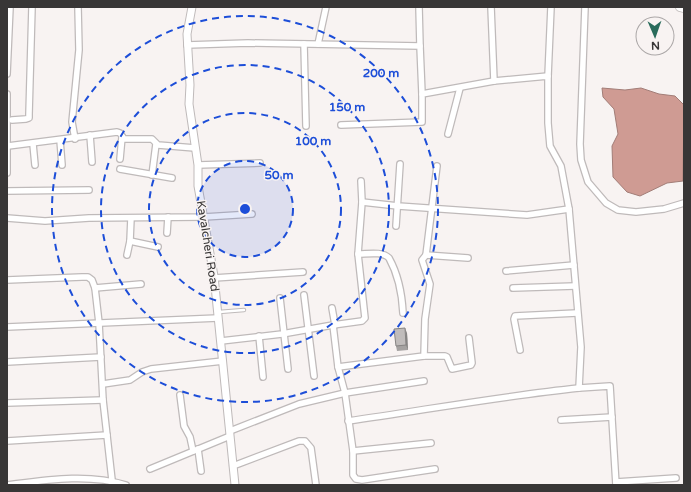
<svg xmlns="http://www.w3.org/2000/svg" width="691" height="492" font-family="'Varela Round',sans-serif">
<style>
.water{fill:#cf9b93;stroke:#a27d77}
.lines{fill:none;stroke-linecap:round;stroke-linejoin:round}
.service-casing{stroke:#bfbaba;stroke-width:4.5}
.minor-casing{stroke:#bfbaba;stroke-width:8}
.tertiary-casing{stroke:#bfbaba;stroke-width:9}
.primary-casing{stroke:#bfbaba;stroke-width:10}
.service{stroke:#fff;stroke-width:2.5}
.minor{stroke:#fff;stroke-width:5.5}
.tertiary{stroke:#fff;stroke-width:7}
.primary{stroke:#fff;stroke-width:8}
.wall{fill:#a5a2a1}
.shaded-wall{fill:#868483}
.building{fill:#c0bcbb;stroke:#868483}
.ring{fill:none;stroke:#1d4ed8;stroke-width:2;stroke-dasharray:7 5}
.labels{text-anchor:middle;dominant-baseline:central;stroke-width:3;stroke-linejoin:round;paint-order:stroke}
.street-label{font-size:12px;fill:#383636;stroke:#f8f3f2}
.centre{fill:#1d4ed8;stroke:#f8f3f2;stroke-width:2}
.ring-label{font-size:12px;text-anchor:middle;font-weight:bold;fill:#1d4ed8;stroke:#f8f3f2;stroke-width:3;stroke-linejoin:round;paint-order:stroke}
</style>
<rect width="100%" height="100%" fill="#f8f3f2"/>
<path class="water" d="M602,88L625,90L641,88L659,94L675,96L684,105L683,181L667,183L640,196L627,192L613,177L612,146L618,134L614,109L603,97Z"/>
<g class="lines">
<g class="service-casing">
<path id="service" d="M219,312L244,310"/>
</g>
<g class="minor-casing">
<g id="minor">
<path d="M419,7L420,46"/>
<path d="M491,7L494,81"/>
<path d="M585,7L580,144L581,160L588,182L606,203L618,210L636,212L664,209L684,203"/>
<path d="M304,44L306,126"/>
<path d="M318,44L326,7"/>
<path d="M187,45L248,43L420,46L422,94"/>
<path d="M7,74L10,7"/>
<path d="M548,76L551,7"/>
<path d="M7,94V173"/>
<path d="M12,120L26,119L29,118V114L32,7"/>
<path d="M341,125L422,122V94L494,81L548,76V123L550,146L561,166L569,209L581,347L579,388L610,386L616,485"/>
<path d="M448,134L460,88"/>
<path d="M90,135L92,162"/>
<path d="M75,139L72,122L79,50L78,7"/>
<path d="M60,140L62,165"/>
<path d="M33,144L35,165"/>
<path d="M8,146L117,132L120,133L124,139H152L158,145L195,148"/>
<path d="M120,159L122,137"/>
<path d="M198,165L260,163"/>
<path d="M437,166L426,255L468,258"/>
<path d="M120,169L172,178"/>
<path d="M152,175L156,144"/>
<path d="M361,181L362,202L358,254L365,318L362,321L333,325L338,367L345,393L353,451V475L356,479L362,480L435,469"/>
<path d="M7,191L89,190"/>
<path d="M362,202L398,206L527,215L569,209"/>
<path d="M7,218L45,221L89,218L204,217L252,214"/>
<path d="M131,218L130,241L158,247"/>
<path d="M396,226L400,164"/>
<path d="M167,233L168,217"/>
<path d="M358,254C368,254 382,251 389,258C399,276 402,293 403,313"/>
<path d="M127,255L130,241"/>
<path d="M506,271L574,265"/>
<path d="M214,278L303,272"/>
<path d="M7,280L82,277H88L92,280L95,288L99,323L103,400L112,480"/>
<path d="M95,288L141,284"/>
<path d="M513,288L575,286"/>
<path d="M304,295L314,376"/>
<path d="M280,298L288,369"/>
<path d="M332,308L335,325"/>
<path d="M7,327L218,318"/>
<path d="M259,336L263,377"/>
<path d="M221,341L282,334L333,325"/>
<path d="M520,350L514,319L515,316L577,313"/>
<path d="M424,356H445L447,357L452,369L471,365L472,363L469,338"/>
<path d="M7,362L101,357"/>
<path d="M338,367L424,356L425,319L430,284L422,260L426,255"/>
<path d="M103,384L130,380L142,372L151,369L223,361"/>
<path d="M180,395L184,426L190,437L193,451"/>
<path d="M7,403L103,400"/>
<path d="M561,420L612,417"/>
<path d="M348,421C425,410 502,396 579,388"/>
<path d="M230,431L299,404L345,393L424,381"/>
<path d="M7,441L107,435"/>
<path d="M198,449L201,471"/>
<path d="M353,451L431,443"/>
<path d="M233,466L299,441H305L311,448L316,485"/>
<path d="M150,469L230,436"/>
<path d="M616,482L676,478"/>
<path d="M7,485C46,480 88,473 126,485"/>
</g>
</g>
<g class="tertiary-casing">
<path id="tertiary" d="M192,7L187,34L190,85L189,104L198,165V186L214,276L235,485"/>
</g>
<g class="primary-casing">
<path id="primary" d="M680,7L684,8"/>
</g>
<use href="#service" class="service"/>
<use href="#minor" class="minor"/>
<use href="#tertiary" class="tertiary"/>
<use href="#primary" class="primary"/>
</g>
<path class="wall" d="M407,333L408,350L397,351L396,346Z"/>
<path class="shaded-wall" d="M405,328L407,333L408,350L406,345Z"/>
<path class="building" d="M405,328L406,345L396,346L394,329Z"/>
<circle cx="245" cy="209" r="48" fill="#1d4ed8" fill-opacity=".12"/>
<g class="ring">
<circle cx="245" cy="209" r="48"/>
<circle cx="245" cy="209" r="96"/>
<circle cx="245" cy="209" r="144"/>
<circle cx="245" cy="209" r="193"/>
</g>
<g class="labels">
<g class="street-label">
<text transform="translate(208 246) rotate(81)">Kavalcheri Road</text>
</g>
</g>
<circle cx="245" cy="209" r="6" class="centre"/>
<g class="ring-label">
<text x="381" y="77">200 m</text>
<text x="347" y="111">150 m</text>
<text x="313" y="145">100 m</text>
<text x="279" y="179">50 m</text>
</g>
<rect width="691" height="492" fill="none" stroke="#383636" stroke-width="16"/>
<g transform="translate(655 36) rotate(178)"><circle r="19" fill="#f8f3f2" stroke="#aba7a7"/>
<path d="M0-3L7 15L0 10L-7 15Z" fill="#296b5b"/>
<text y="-6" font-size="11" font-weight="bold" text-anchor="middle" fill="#383636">N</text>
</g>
</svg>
